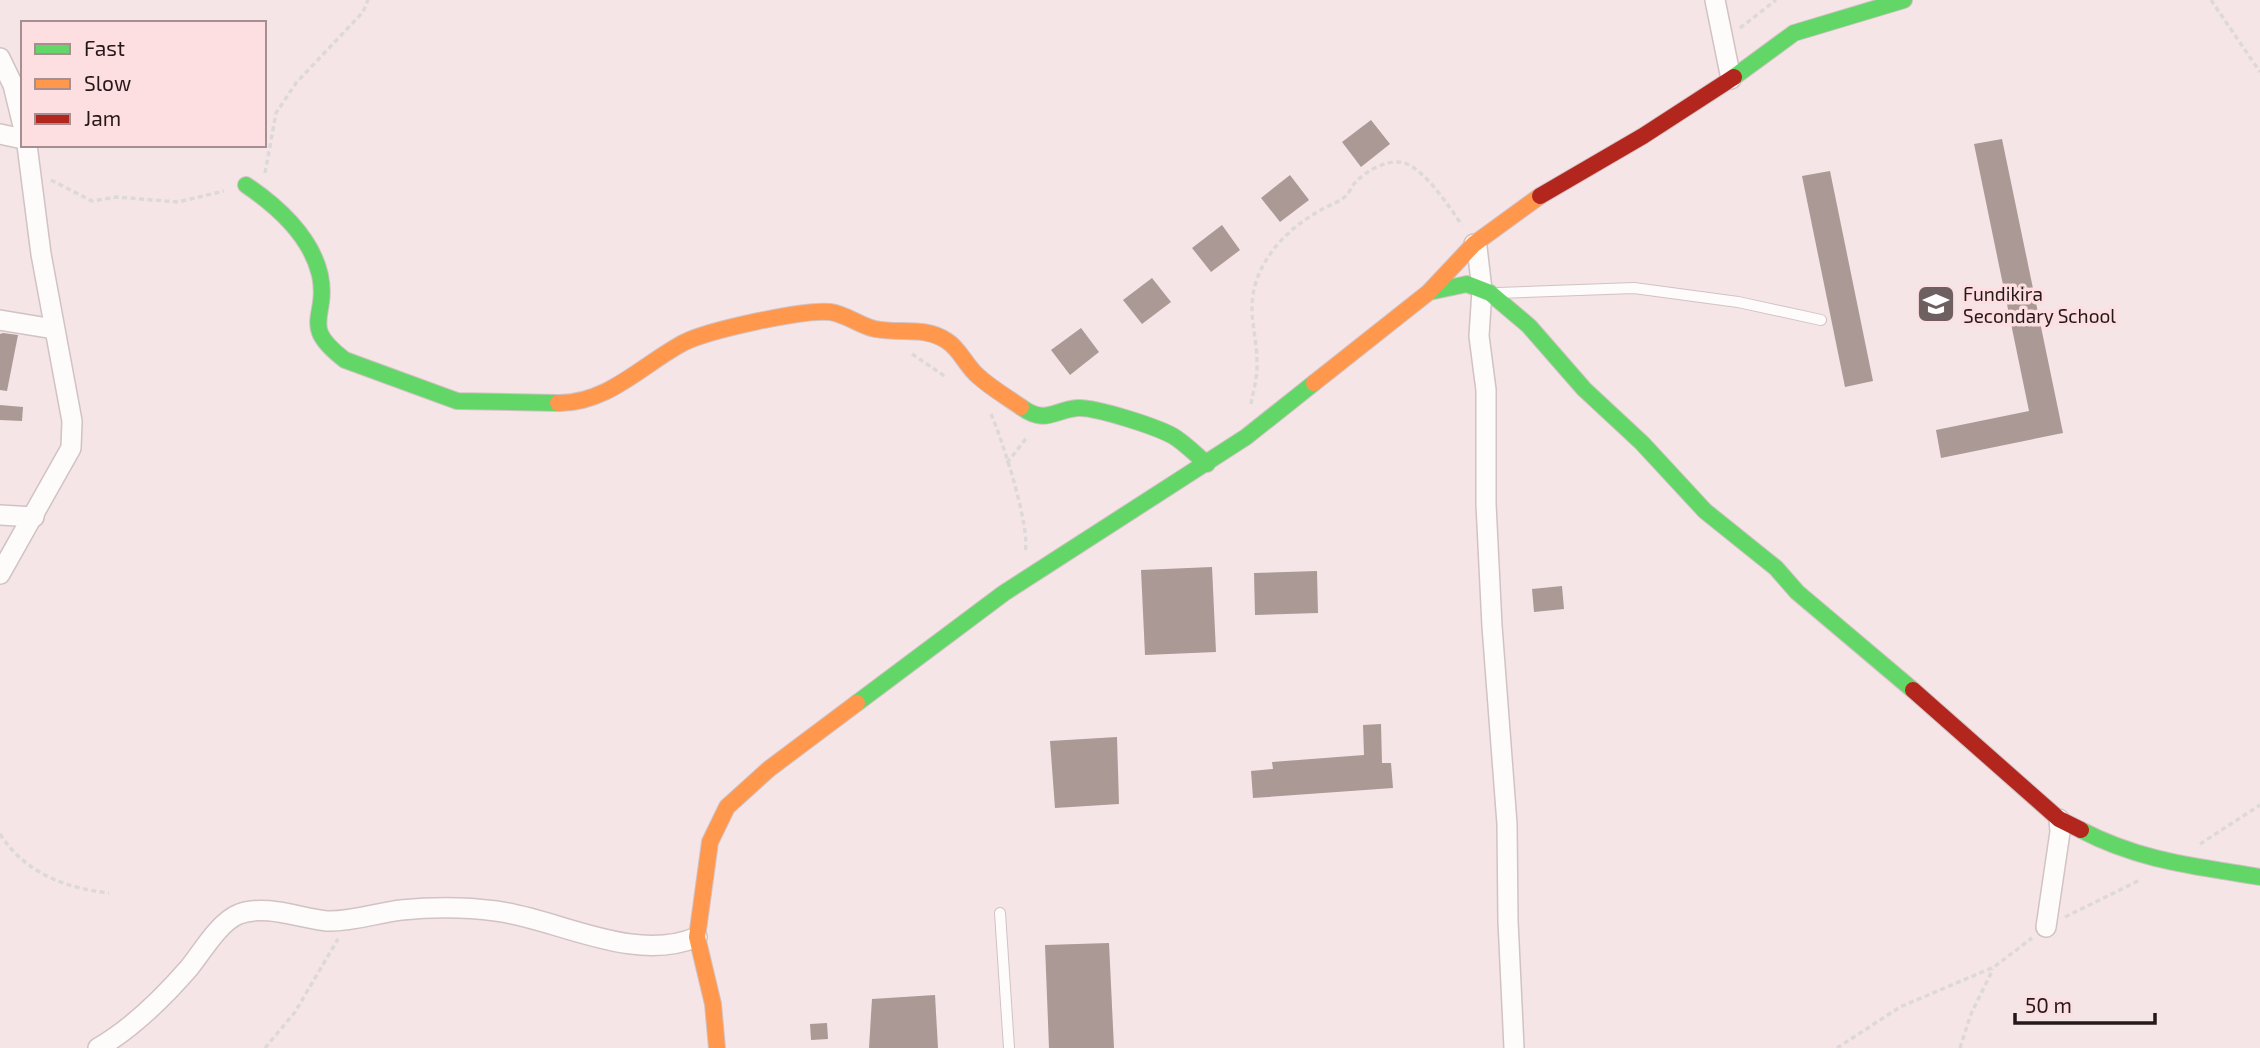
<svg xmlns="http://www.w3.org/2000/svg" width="2260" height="1048" font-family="'Exo 2',sans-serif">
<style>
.building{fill:#aa9994}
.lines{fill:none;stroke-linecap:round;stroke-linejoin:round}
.lane-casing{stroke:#d1c2c4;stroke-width:12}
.street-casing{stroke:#d1c2c4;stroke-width:22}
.fast-casing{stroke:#d1c2c4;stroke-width:18}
.slow-casing{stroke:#d1c2c4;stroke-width:18}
.jam-casing{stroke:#d1c2c4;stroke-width:18}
.path{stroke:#ddd8d9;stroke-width:3.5;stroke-dasharray:5 3.5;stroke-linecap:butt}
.lane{stroke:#fefbfb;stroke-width:10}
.street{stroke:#fefbfb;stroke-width:19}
.fast{stroke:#63d668;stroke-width:16}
.slow{stroke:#ff974d;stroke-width:16}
.jam{stroke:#b3261e;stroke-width:16}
.labels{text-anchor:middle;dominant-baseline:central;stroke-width:7;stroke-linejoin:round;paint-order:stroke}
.poi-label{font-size:19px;fill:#251819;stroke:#fddee1;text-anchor:start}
</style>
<rect width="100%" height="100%" fill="#f6e5e7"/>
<g class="building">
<path d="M1371,120L1390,144L1361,167L1342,142Z"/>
<path d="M2002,139L2063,433L1941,458L1936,430L2029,411L1974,144Z"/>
<path d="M1830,171L1873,381L1845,387L1802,176Z"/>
<path d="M1290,175L1309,200L1280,222L1261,198Z"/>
<path d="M1222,225L1240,250L1211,272L1192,248Z"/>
<path d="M1152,278L1171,302L1142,324L1123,300Z"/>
<path d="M1081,328L1099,352L1070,375L1051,350Z"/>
<path d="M3,333L18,335L7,391L0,390V334Z"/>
<path d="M0,405L23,407L22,421L0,420Z"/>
<path d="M1212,567L1216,652L1145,655L1141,570Z"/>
<path d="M1317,571L1318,613L1255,615L1254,573Z"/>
<path d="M1562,586L1564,609L1534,612L1532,589Z"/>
<path d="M1381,724L1382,763H1391L1393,788L1253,798L1251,771L1273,769L1272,762L1364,755L1363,725Z"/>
<path d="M1117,737L1119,804L1055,808L1050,741Z"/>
<path d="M1109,943L1114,1048H1049L1045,945Z"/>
<path d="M935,995L938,1048H869L872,999Z"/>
<path d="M827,1023L828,1039L811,1040L810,1024Z"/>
</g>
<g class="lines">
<g class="lane-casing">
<g id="lane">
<path d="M1498,293L1634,288L1738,302L1821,320"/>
<path d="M1000,913L1009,1048"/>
</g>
</g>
<g class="street-casing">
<g id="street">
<path d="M1715,0L1731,79"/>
<path d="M0,58L13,85L23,126"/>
<path d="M0,134L23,139"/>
<path d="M1474,244L1477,247L1482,290L1479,336L1486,390V504L1492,626L1507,824L1508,921L1514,1048"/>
<path d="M0,320L54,329"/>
<path d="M0,515L34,517"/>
<path d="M0,574L71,448L72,421L41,254L27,145"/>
<path d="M2046,927L2060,832L2059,819"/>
<path d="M98,1048C133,1028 162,999 189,968C202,952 219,922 239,914C266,904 299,918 327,921C352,922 376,913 401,910C431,907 466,907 496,911C558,919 634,964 697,937"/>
</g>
</g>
<g class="fast-casing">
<g id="fast">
<path d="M1734,77L1794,33L1904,0"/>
<path d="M246,185C277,206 311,236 320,275C329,319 298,324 345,360L457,401L558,403"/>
<path d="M1429,292L1467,284L1490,293L1529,326L1584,389L1642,443L1705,511L1776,568L1797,592L1913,690"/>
<path d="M1021,407C1046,425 1053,410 1078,408C1096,407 1157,427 1173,436C1185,443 1196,455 1207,464"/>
<path d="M857,703L1004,593L1246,437L1314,383"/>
<path d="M2081,830C2140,861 2195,866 2260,877"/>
</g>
</g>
<g class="slow-casing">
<g id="slow">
<path d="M1314,383L1429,292L1474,244L1540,196"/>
<path d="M558,403C608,404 644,363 685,342C710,330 804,309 830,312C846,314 860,326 875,329C900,334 925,326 947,341C960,349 966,366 978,376C991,388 1007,397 1021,407"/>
<path d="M717,1048L713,1004L697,937L710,842L727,807L769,769L857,703"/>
</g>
</g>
<g class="jam-casing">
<g id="jam">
<path d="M1540,196L1643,136L1734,77"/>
<path d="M1913,690L2059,819L2081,830"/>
</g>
</g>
<g class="path">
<path d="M2211,0L2260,72"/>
<path d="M1740,28L1776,0"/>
<path d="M265,173L276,113L296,83L363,12L368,0"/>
<path d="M51,180L92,201L117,197L178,202L224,191"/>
<path d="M912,354L946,377"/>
<path d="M1251,404C1253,392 1257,379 1257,367C1258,337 1246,311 1256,282C1266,251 1291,227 1319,211C1327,206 1340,202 1347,195C1350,191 1352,185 1356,182C1365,171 1389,158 1404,163C1425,169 1450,208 1462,225"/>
<path d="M991,414C1002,439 1031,528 1025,552"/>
<path d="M1007,463L1028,436"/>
<path d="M0,834C25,873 65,888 109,893"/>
<path d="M2200,844L2260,805"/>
<path d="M2065,917L2140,880"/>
<path d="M265,1048L295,1012L338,939"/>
<path d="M1837,1048L1900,1007L1994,967L2032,938"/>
<path d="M1960,1048L1971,1014L1993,969"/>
</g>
<use href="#lane" class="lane"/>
<use href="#street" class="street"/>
<use href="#fast" class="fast"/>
<use href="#slow" class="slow"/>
<use href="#jam" class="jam"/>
</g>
<defs>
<g id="school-square" transform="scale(2.0125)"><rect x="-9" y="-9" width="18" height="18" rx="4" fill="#6e6061" stroke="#fddee1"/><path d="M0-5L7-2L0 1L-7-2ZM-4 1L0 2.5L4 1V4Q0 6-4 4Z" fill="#fff"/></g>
</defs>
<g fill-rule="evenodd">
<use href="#school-square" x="1936" y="304"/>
</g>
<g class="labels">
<g class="poi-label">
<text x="1963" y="293">Fundikira<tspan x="1963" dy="22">Secondary School</tspan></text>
</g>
</g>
<rect x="21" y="21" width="245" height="126" fill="#fddee1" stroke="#a78f91" stroke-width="2"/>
<rect x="35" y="44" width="35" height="10" fill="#63d668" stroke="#a78f91" stroke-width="2"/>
<text x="84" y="56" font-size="21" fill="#251819">Fast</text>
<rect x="35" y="79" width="35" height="10" fill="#ff974d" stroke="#a78f91" stroke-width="2"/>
<text x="84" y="91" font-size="21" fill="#251819">Slow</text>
<rect x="35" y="114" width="35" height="10" fill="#b3261e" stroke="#a78f91" stroke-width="2"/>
<text x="84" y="126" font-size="21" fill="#251819">Jam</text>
<path d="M2015 1013v10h140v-10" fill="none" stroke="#251819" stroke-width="3.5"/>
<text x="2025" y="1013" font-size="21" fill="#251819" stroke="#fddee1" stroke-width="5" paint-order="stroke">50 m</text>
</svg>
